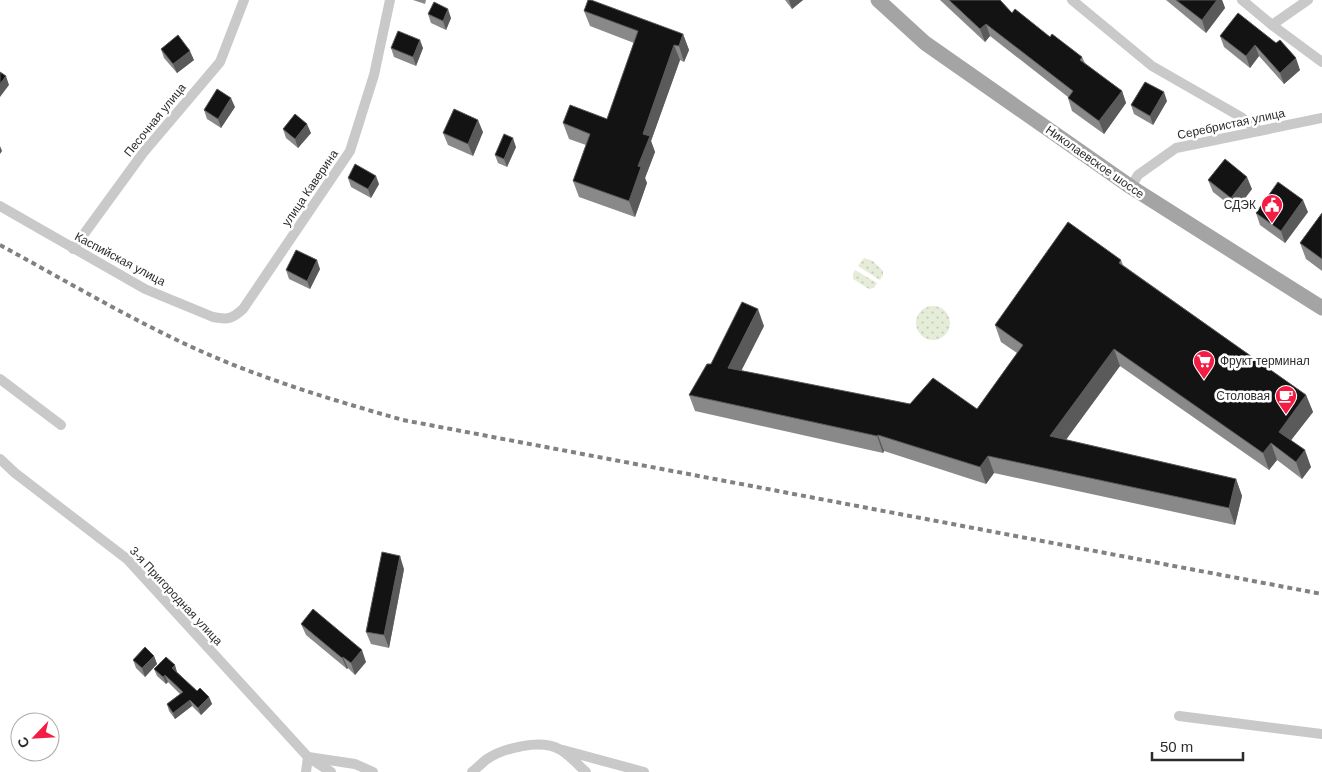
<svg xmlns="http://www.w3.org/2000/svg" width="1322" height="772" font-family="Helvetica,sans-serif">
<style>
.grass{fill:url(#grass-dots)}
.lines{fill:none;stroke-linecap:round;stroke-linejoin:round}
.minor{stroke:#c9c9c9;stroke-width:10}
.primary{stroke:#a4a4a4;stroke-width:15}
.rail{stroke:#818181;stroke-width:4;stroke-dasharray:5 4;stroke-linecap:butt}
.wall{fill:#898989}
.shaded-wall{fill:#5a5a5a}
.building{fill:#131313;stroke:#5a5a5a}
.labels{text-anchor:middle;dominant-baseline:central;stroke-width:5;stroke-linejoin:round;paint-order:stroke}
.street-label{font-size:12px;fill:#2c2c2c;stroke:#fff}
.poi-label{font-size:12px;fill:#2c2c2c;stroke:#fff;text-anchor:end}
</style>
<defs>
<pattern id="grass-dots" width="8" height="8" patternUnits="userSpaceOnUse" patternTransform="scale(1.25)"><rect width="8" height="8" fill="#e5ecd8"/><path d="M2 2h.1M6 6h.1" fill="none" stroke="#c5cbba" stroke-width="1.8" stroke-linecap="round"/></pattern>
</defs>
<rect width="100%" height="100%" fill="#fff"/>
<g class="grass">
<path d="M864,258L873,261L883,271V275L880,280L858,266Z"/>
<path d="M855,270L877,283L874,288L869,289L853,279V274Z"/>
<circle cx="933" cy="323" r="17"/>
</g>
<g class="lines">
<g class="minor">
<path d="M1072,0L1152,66L1241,117L1259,131"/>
<path d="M1242,0L1272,25L1322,62"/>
<path d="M1272,25L1308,0"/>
<path d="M1131,187L1138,175L1176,148L1322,118"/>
<path d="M0,206L145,289L213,317C228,320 232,319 243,309L350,151L374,75L390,0"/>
<path d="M73,249L143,153L220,62L244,0"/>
<path d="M0,379L61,425"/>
<path d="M0,459L15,473L127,559L308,757L306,772"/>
<path d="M1179,716L1322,734"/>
<path d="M563,750L644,772"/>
<path d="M308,757L355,764L373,772"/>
<path d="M311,759L331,772"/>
<path d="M472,772C477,768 482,763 487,759C504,748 540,739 559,749C569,754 578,765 586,772"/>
</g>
<path class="primary" d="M878,0L925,43L1131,187L1322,308"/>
<path class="rail" d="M0,245C68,282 135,322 205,353C269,381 336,401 403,420L1322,594"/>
</g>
<g class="wall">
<path d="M413,0H426L425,4Z"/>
<path d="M785,0H803L792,9Z"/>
<path d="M940,0H1000L1012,13L1082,57L1085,63L1122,91L1126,103L1104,134L1072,111L1068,98V97L990,36L985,42Z"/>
<path d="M1166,0H1222L1225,8L1206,33Z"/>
<path d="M584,11L683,34L689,50L684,62L680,60L651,141L655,152L645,178L647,183L635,217L579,197L573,181L586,145L569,139L563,123L607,119L634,43L590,26Z"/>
<path d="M1238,13L1300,70L1284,84L1259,56L1250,68L1224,47L1220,36Z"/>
<path d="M428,14L451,18L446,30L431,23Z"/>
<path d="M391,48H423L416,66L394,57Z"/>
<path d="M161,49L194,60L177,73L164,58Z"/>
<path d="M1167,101L1153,125L1134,114L1131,105Z"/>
<path d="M235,107L221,128L207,119L204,110Z"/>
<path d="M283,129L311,133L298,148L286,138Z"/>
<path d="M483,132L473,156L448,145L443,133Z"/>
<path d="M516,147L507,167L498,163L495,155Z"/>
<path d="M348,178L379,184L371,198L351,187Z"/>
<path d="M1208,180L1252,189L1236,210L1213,192Z"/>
<path d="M1308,212L1285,243L1260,225L1256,213Z"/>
<path d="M1322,213V271L1306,259L1300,243Z"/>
<path d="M1121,260L1123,265L1306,395L1313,412L1291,440L1311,467L1302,479L1277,460L1269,470L1120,366L1066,440L1236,479L1242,496L1235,525L994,473L986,484L884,451L883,453L695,411L689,395L711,364L764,326L741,371L910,404L977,409L1017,353L1001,342L995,325Z"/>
<path d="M320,269L310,289L289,279L286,270Z"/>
<path d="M404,569L389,648L371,644L366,632Z"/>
<path d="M301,624L366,662L355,675L348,668L347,669L306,635Z"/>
<path d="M154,656L157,664L145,677L136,668L133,660Z"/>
<path d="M154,669L177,672L197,691L209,697L212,704L201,715L192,706L175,719L169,711L167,704L180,694L168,682L166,684L157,676Z"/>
</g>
<g class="shaded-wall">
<path d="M789,0H803L792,9Z"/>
<path d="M1217,0H1222L1225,8L1206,33L1202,20Z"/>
<path d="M448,9L451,18L446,30L443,21Z"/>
<path d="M986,24L990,36L985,42L980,29Z"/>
<path d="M683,34L689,50L684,62L679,46Z"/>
<path d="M420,40L423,48L416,66L413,57Z"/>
<path d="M674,45L680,60L651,141L655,152L645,178L647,183L635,217L629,201L638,166L643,134Z"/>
<path d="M1255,45L1259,56L1250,68L1246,56Z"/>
<path d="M190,51L194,60L177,73L173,64Z"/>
<path d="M1296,58L1300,70L1284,84L1280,73Z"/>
<path d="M6,76L9,85L0,97V84Z"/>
<path d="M1122,91L1126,103L1104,134L1099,121Z"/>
<path d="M1164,92L1167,101L1153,125L1150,116Z"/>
<path d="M231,98L235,107L221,128L218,119Z"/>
<path d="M478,120L483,132L473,156L468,144Z"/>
<path d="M307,124L311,133L298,148L295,139Z"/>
<path d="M513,138L516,147L507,167L504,159Z"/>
<path d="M0,146L2,151L0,154Z"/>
<path d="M376,176L379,184L371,198L368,189Z"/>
<path d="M1247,177L1252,189L1236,210L1231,198Z"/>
<path d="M1303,200L1308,212L1285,243L1281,231Z"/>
<path d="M317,260L320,269L310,289L307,281Z"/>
<path d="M758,309L764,326L734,385L728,368Z"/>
<path d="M1114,349L1120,366L1056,453L1050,436Z"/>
<path d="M1306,395L1313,412L1285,448L1279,432Z"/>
<path d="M878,435L884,451L883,453L877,436Z"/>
<path d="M1271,443L1277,460L1269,470L1263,453Z"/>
<path d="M1305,450L1311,467L1302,479L1296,462Z"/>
<path d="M988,456L994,473L986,484L980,467Z"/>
<path d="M1236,479L1242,496L1235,525L1229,508Z"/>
<path d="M400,556L404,569L389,648L384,635Z"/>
<path d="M362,650L366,662L355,675L351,663Z"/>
<path d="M154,656L157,664L145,677L142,668Z"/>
<path d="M343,657L348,668L347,669L342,658Z"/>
<path d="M175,665L177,672L175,675L172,668Z"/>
<path d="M165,675L168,682L166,684L163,677Z"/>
<path d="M209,697L212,704L201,715L198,708Z"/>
<path d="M190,700L192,706L175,719L173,713Z"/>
</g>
<g class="building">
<path d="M588,0H591L683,34L679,46L674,45L643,134L650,136L638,166L641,167L629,201L573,181L590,134L563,123L570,105L607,119L638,31L584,11Z"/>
<path d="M949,0H1000L1012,13L1015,9L1050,37L1052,34L1082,57L1080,60L1122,91L1099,121L1068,98L1073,91L986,24L980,29Z"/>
<path d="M1176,0H1217L1202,20Z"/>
<path d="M434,2L448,9L443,21L428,14Z"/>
<path d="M1238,13L1276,43L1280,40L1296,58L1280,73L1255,45L1246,56L1220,36Z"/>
<path d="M398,31L420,40L413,57L391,48Z"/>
<path d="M178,35L190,51L173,64L161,49Z"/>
<path d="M0,72L6,76L0,84Z"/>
<path d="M1145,82L1164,92L1150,116L1131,105Z"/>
<path d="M217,89L231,98L218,119L204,110Z"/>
<path d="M454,109L478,120L468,144L443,133Z"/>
<path d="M295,114L307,124L295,139L283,129Z"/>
<path d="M504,134L513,138L504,159L495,155Z"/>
<path d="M1225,159L1247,177L1231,198L1208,180Z"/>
<path d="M355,164L376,176L368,189L348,178Z"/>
<path d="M1278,182L1303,200L1281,231L1256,213Z"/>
<path d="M1322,213V259L1300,243Z"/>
<path d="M1068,222L1121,260L1119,263L1306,395L1279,432L1305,450L1296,462L1271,443L1263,453L1114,349L1050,436L1236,479L1229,508L988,456L980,467L878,435L877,436L689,395L707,364H711L742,302L758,309L728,368L910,404L933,378L977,409L1023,345L995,325Z"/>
<path d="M296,250L317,260L307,281L286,270Z"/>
<path d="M382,552L400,556L384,635L366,632Z"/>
<path d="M313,609L362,650L351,663L343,657L342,658L301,624Z"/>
<path d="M145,647L154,656L142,668L133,660Z"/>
<path d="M166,657L175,665L172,668L197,691L200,688L209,697L198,708L190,700L173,713L167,704L183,692L165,675L163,677L154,669Z"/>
</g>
<defs>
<g id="civic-pin" transform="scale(1.125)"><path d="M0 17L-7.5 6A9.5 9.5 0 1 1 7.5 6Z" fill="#f51c44" stroke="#fff"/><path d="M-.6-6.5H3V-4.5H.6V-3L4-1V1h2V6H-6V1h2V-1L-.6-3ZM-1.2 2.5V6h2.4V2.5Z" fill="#fff"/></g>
<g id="supermarket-pin" transform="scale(1.125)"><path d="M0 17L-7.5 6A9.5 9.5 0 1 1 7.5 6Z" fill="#f51c44" stroke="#fff"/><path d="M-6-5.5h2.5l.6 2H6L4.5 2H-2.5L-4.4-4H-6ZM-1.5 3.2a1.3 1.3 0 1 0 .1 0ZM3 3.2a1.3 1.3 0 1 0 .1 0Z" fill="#fff"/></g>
<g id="cafe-pin" transform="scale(1.125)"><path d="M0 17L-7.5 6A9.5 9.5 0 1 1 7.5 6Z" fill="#f51c44" stroke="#fff"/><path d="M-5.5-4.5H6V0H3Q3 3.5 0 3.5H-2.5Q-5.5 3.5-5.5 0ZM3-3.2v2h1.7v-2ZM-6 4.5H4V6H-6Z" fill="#fff"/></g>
</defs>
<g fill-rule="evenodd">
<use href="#civic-pin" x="1272" y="205"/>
<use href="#supermarket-pin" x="1204" y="361"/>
<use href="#cafe-pin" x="1286" y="396"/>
</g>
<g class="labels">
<g class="street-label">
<text transform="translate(155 120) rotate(-51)">Песочная улица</text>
<text transform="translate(1231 124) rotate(-12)">Серебристая улица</text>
<text transform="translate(1095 162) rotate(35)">Николаевское шоссе</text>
<text transform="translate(310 188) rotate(-56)">улица Каверина</text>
<text transform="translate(120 259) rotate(28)">Каспийская улица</text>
<text transform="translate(176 596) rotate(47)">3-я Пригородная улица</text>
</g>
<g class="poi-label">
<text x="1256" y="205">СДЭК</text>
<text x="1220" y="361" text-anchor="start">Фрукт терминал</text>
<text x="1270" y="396">Столовая</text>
</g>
</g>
<g transform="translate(35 737) rotate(245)"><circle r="24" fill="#ffffff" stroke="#ababab"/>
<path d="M0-4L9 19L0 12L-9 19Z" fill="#f51c44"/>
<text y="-8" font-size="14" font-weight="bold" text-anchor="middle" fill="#2c2c2c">С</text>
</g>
<path d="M1152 752v8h91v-8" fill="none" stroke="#2c2c2c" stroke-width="2.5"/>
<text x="1160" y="752" font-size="15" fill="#2c2c2c" stroke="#ffffff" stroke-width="4" paint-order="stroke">50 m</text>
</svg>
